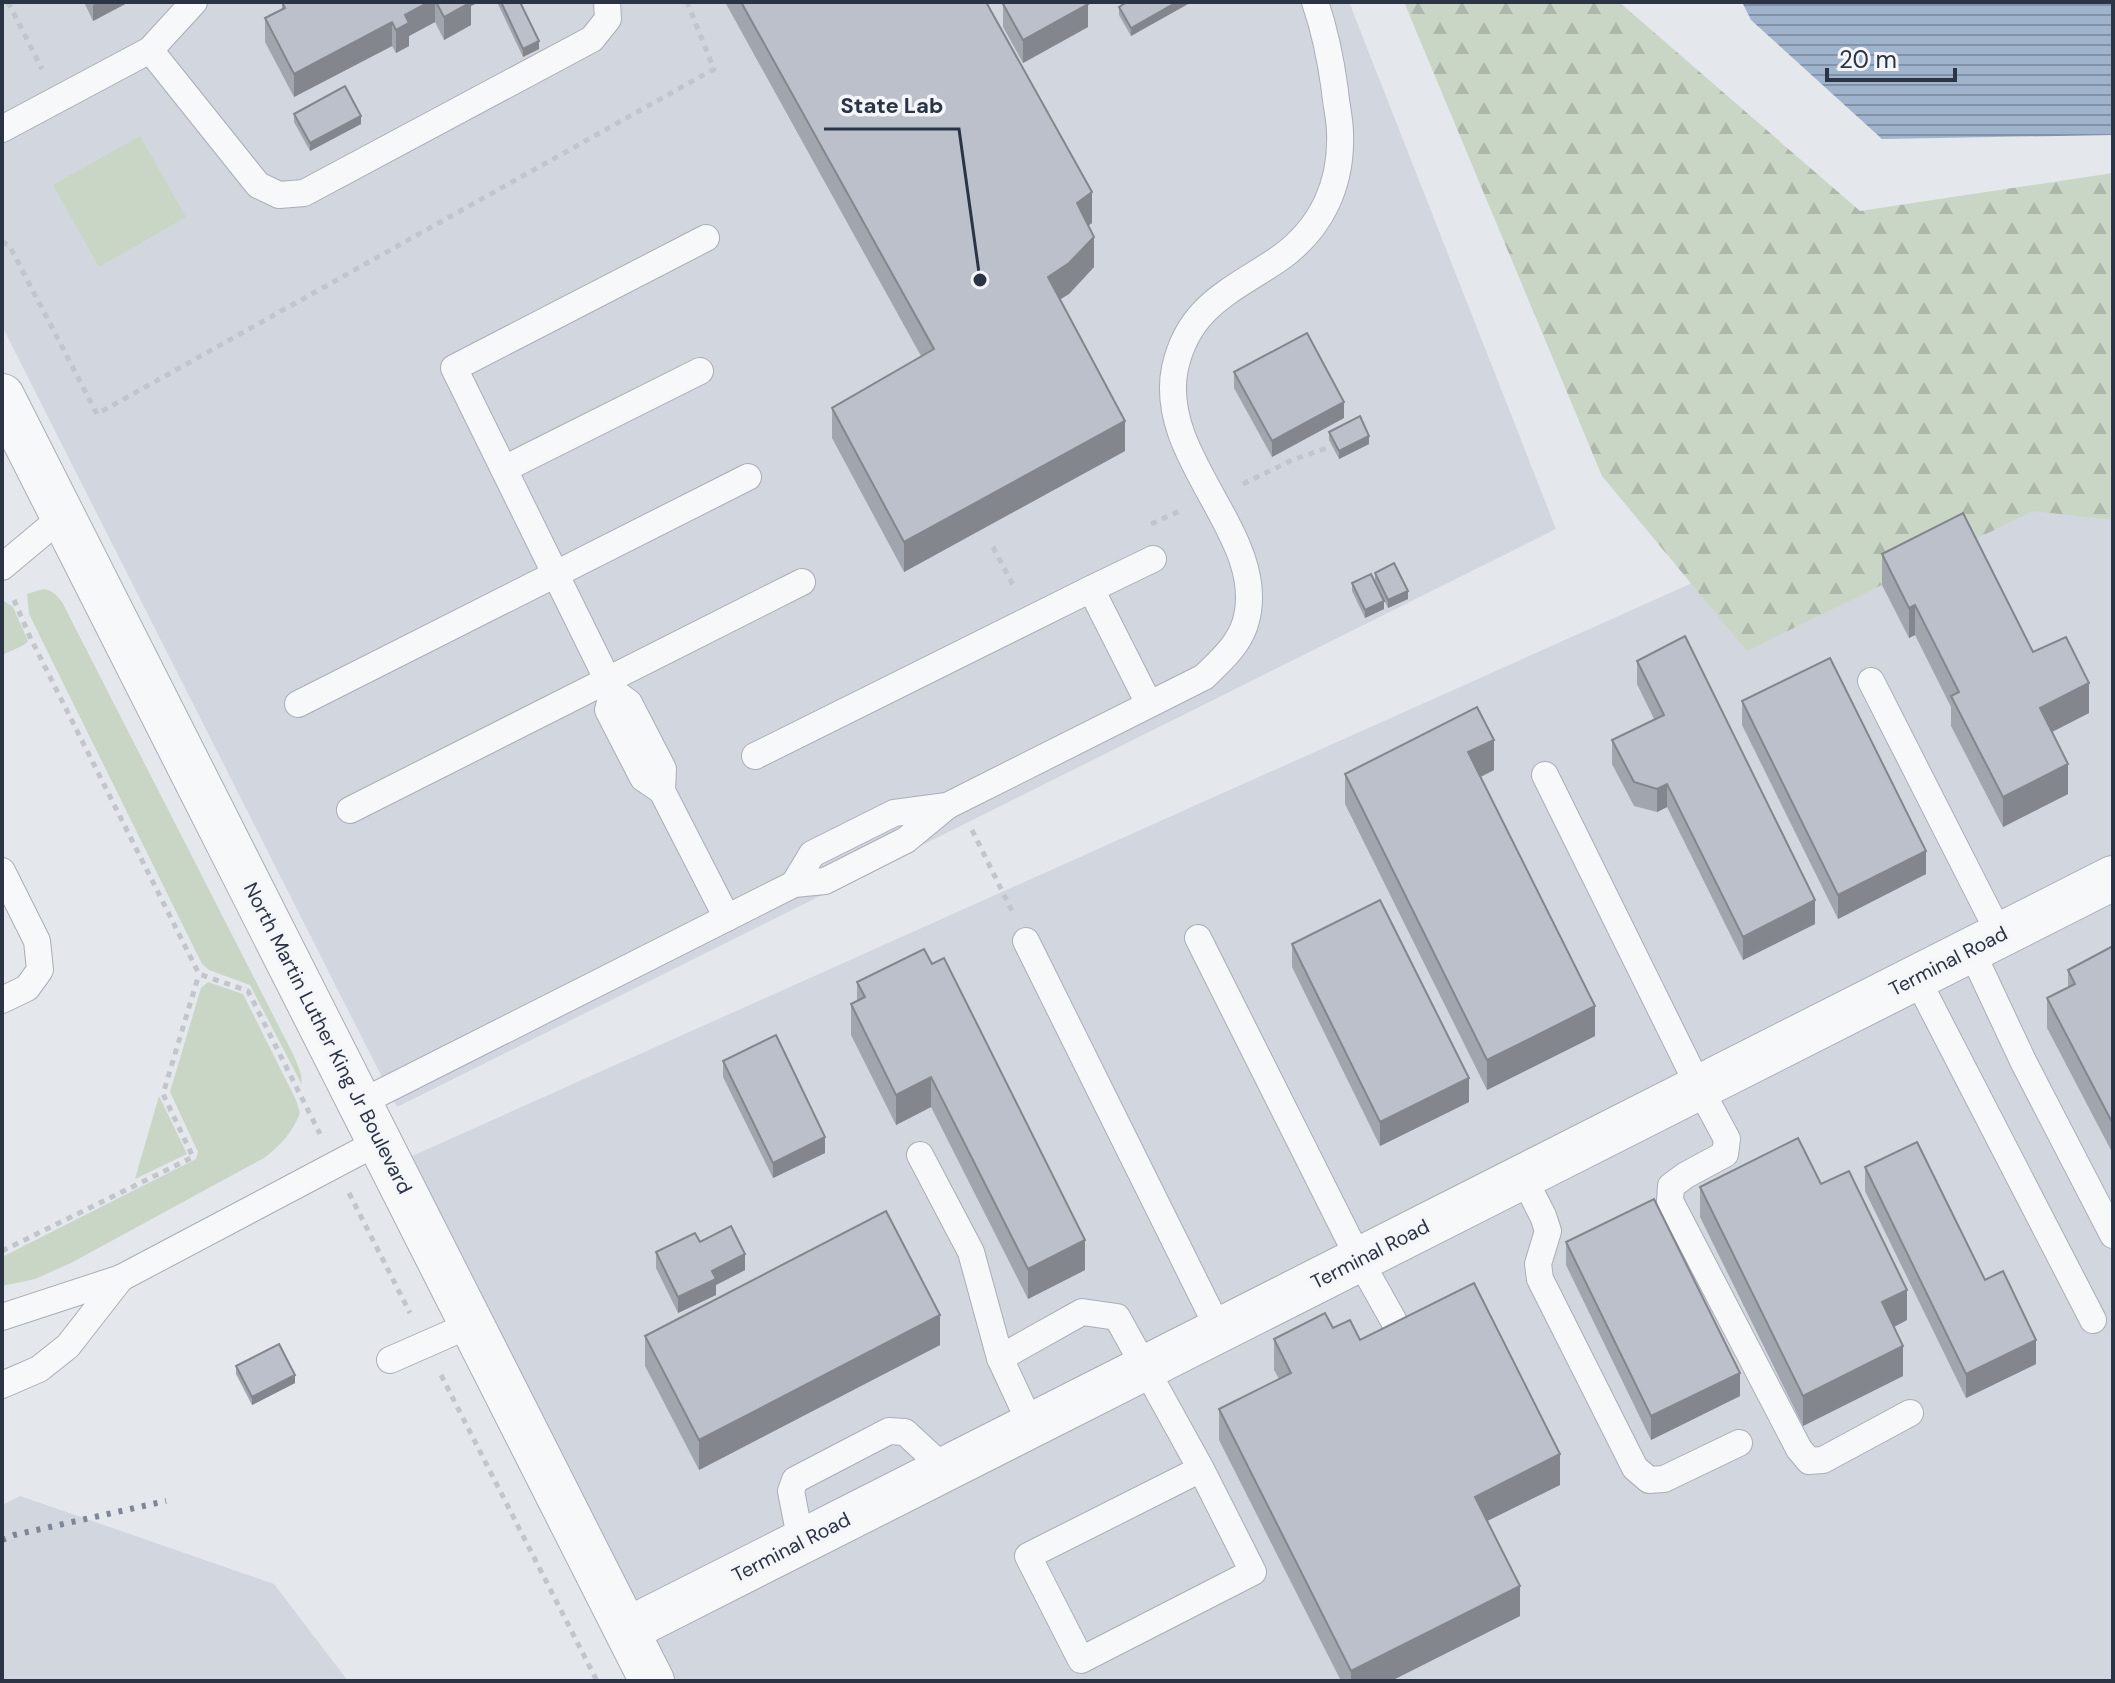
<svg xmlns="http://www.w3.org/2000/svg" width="2115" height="1683" font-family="'DM Sans',sans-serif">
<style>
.built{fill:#d2d6de}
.green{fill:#c9d6c5}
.forest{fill:url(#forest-firs)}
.water{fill:url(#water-rules)}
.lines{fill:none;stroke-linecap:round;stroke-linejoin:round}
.service-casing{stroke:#a9aeb7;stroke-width:28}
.minor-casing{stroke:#a9aeb7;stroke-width:46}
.tertiary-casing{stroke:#a9aeb7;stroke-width:46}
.path{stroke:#c2c5cb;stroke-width:5;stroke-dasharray:6 6;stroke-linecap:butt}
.service{stroke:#f7f8fa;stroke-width:26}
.minor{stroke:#f7f8fa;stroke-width:44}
.tertiary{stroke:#f7f8fa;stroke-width:44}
.rail{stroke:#7d8696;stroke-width:6;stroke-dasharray:4 8;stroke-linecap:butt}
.wall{fill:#a1a5ae}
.shaded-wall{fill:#83868d}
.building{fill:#bbc0ca;stroke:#83868d;stroke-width:2}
.labels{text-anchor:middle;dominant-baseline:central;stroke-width:7;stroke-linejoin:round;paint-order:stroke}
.street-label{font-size:20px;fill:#2b3445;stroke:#f4f6f9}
.leader{fill:none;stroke:#2b3445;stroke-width:3}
.callout-dot{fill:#2b3445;stroke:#f4f6f9;stroke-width:3}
.callout-label{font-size:22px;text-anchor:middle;font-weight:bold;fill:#2b3445;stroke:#f4f6f9;stroke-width:7;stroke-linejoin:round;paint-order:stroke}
</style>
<defs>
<pattern id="forest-firs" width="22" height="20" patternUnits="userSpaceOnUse" patternTransform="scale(2)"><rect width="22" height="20" fill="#c9d6c5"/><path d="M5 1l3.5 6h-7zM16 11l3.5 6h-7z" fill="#adb8ab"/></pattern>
<pattern id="water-rules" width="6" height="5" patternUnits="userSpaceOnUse" patternTransform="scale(2)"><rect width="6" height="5" fill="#9fb4cc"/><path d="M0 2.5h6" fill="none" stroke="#8293a7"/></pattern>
</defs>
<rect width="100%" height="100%" fill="#e4e7ec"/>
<g class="built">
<path d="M2,2H1349L1556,529L397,1107L2,326Z"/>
<path d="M2113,442V1681H659L401,1161L1976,456Z"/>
<path d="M20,1496L274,1584L348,1681H2V1505Z"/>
</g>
<g class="green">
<path d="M140,136L186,217L99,267L53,185Z"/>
<path d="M43,589C53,590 56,595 62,602L294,1056L301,1074L302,1085L250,985L209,970L202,964L29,614L27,594Z"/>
<path d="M4,601L13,607L28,641L24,645L2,655V603Z"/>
<path d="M208,982L243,994L296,1100L300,1113C292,1133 281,1145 264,1158L71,1263L35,1279L2,1286V1257L196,1159L198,1152L170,1092L201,988Z"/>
<path d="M159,1096L187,1154L135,1179Z"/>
</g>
<path class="forest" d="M1404,2H1619L1860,211L2113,173V520L2033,511L1747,651L1602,476Z"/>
<path class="water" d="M1742,2H2113V135L1882,139L1751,20Z"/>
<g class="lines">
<g class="service-casing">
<g id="service">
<path d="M150,50L194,2"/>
<path d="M2,129L150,50L258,185L279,195L304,193L592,39L608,19L607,2"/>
<path d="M504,469L700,371"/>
<path d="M2,567L63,516"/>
<path d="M1091,589L1153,559"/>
<path d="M1871,681L2000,935"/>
<path d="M613,691L608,710L643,778L662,791L727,918"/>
<path d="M298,704L748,477"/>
<path d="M755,756L1091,589L1149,704"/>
<path d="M1545,775L1699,1087L1727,1139L1725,1154L1686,1175L1671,1186L1670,1201L1799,1449L1809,1461L1823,1460L1910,1413"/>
<path d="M662,791L663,769L629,703L613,691L454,368L706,238"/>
<path d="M350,810L802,582"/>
<path d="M2,871L37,941L40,970L27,988L2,1000"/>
<path d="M794,884L812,854L894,813L947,806"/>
<path d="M1198,938L1359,1259L1396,1325"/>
<path d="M1026,941L1219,1330"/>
<path d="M1971,950L2023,1061L2113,1235"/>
<path d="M1916,977L2093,1320"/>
<path d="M360,1103L794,884L825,881L906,840L947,806L1204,677C1220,661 1238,646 1245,624C1272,538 1156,460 1175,368C1189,305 1232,291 1280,258C1322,228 1342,184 1340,133C1340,119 1336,105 1335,91C1331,61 1325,31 1315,2"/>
<path d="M920,1155L971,1252L1000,1358"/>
<path d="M1523,1177L1543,1216L1548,1231L1538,1264L1540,1279L1635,1468L1649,1480L1664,1479L1739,1443"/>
<path d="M2,1317L121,1278L380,1141"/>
<path d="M390,1360L472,1324"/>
<path d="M2,1385L39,1369L68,1346L121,1278"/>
<path d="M1031,1425L1000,1358L1082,1312L1117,1317L1201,1469L1028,1556L1081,1660L1253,1572L1201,1469"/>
<path d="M801,1542L791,1491L795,1480L889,1431L905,1432L945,1469"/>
</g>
</g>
<g class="minor-casing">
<path id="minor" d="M627,1630L2113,878"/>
</g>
<g class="tertiary-casing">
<path id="tertiary" d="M2,396L652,1681"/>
</g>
<g class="path">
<path d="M8,2L42,69"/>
<path d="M2,242L9,245L97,414L714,69L687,2"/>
<path d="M1243,484L1292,460L1327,448"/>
<path d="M1151,524L1182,510"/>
<path d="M993,547L1015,589"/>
<path d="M14,600L30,637L199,974L248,991L320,1134"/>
<path d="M972,830L1012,911"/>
<path d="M349,1193L410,1313"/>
<path d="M2,1251L193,1157L163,1094L199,974"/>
<path d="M441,1375L597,1681"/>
</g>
<use href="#service" class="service"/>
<use href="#minor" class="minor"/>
<use href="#tertiary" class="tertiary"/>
<path class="rail" d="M2,1540L14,1535L166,1501"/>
</g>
<g class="wall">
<path d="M84,2H129L93,21Z"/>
<path d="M282,2H479L471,6V25L444,40L435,22L409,36V46L396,53L392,46L294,97L265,42V18L282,10Z"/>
<path d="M497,2H520L539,49L523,57Z"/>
<path d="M725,2H986L1092,223L1089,225L1094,267L1069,294L1060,299L1125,451L904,572L832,438V408L921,356Z"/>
<path d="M1190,2L1131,36L1119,15V7Z"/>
<path d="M1003,4L1088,27L1023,63L1003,27Z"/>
<path d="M294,114L361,124L310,151L294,122Z"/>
<path d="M1234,372L1344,418L1272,457L1234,388Z"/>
<path d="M1329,432L1369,444L1339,459L1329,440Z"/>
<path d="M1882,554L2033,652L2089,713L2052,732L2068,794L2003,827L1951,726V707L1915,635L1909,638L1882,585Z"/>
<path d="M1375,573L1408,599L1388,608L1378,588L1384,609L1365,618L1352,591V583L1375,580Z"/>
<path d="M1637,661L1815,924L1743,960L1667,807L1657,812L1634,806L1612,764V740L1654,719L1637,684Z"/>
<path d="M1742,701L1926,874L1838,919L1742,725Z"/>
<path d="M1494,770L1481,777L1595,1036L1487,1090L1345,804V774Z"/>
<path d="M1292,944L1469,1102L1380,1146L1292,967Z"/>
<path d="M2113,946V1154L2047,1028V998L2068,988V970Z"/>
<path d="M857,982L1085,1270L1028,1299L931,1107L896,1125L851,1035V1004L857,1001Z"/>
<path d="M723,1061L825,1153L773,1178L723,1077Z"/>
<path d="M1865,1167L1985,1280L2036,1364L1966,1398L1865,1191Z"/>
<path d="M1821,1184L1907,1320L1894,1327L1903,1376L1803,1426L1700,1217V1187Z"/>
<path d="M700,1242L745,1270L716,1285V1295L678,1313L656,1268V1252Z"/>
<path d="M1566,1242L1740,1396L1651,1440L1566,1265Z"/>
<path d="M1333,1328L1360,1340L1560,1485L1487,1521L1520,1616L1391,1681H1341L1219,1440V1409L1279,1379L1274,1370V1339Z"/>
<path d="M645,1336L940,1345L699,1470L645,1366Z"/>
<path d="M236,1366L295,1383L252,1405L236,1374Z"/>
</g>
<g class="shaded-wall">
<path d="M98,2H129L93,21V5Z"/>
<path d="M429,2H435V22L409,36V46L396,53V30L405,15Z"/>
<path d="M463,2H479L471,6V25L444,40V17Z"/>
<path d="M1177,2H1190V3L1131,36V28Z"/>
<path d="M1088,4V27L1023,63V40Z"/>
<path d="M392,22V46L294,97V74Z"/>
<path d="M539,41V49L523,57V49Z"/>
<path d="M361,116V124L310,151V143Z"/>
<path d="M1092,192V223L1077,233V203Z"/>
<path d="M1094,237V267L1069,294L1048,307V277Z"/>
<path d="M1344,402V418L1272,457V441Z"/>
<path d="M1125,421V451L904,572V542Z"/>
<path d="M1369,436V444L1339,459V451Z"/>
<path d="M1408,591V599L1388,608V600Z"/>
<path d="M1384,601V609L1365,618V610Z"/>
<path d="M1915,605V635L1909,638V608Z"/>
<path d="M2089,683V713L2040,738V708Z"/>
<path d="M1494,740V770L1468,783V752Z"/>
<path d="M2068,764V794L2003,827V797Z"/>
<path d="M1667,784V807L1657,812V789Z"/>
<path d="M1926,851V874L1838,919V895Z"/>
<path d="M1815,900V924L1743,960V937Z"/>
<path d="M1595,1006V1036L1487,1090V1060Z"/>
<path d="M931,1077V1107L896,1125V1095Z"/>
<path d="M1469,1078V1102L1380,1146V1122Z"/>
<path d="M825,1137V1153L773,1178V1163Z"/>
<path d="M1085,1240V1270L1028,1299V1269Z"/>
<path d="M745,1254V1270L716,1285V1295L678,1313V1297L712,1271Z"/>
<path d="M1907,1290V1320L1882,1333V1302Z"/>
<path d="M940,1315V1345L699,1470V1440Z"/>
<path d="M2036,1340V1364L1966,1398V1374Z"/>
<path d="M1903,1346V1376L1803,1426V1396Z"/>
<path d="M1740,1373V1396L1651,1440V1416Z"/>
<path d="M295,1375V1383L252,1405V1397Z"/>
<path d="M1560,1454V1485L1475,1527V1497Z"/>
<path d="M1520,1586V1616L1391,1681H1351V1671Z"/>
</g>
<g class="building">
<path d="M282,2H429L405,15L409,23L396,30L392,22L294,74L265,18L285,8Z"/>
<path d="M436,2H471L444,17Z"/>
<path d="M501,2H520L539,41L523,49Z"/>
<path d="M741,2H986L1092,192L1077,203L1094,237L1069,263L1048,277L1125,421L904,542L832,408L934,349Z"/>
<path d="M1005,2H1087L1088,4L1023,40L1003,4Z"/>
<path d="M1127,2H1177L1131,28L1119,7Z"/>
<path d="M345,86L361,116L310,143L294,114Z"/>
<path d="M1307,333L1344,402L1272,441L1234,372Z"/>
<path d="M1360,416L1369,436L1339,451L1329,432Z"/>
<path d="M1963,513L2033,652L2066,637L2089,683L2040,708L2068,764L2003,797L1951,696L1959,692L1915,605L1909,608L1882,554Z"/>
<path d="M1394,563L1408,591L1388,600L1375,573Z"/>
<path d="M1371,574L1384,601L1365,610L1352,583Z"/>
<path d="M1685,636L1815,900L1743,937L1667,784L1657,789L1634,782L1612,740L1664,715L1637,661Z"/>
<path d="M1830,658L1926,851L1838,895L1742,701Z"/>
<path d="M1477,707L1494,740L1468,752L1595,1006L1487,1060L1345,774Z"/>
<path d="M1380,900L1469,1078L1380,1122L1292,944Z"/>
<path d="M2113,946V1124L2047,998L2075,984L2068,970Z"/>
<path d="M924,949L932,964L944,958L1085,1240L1028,1269L931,1077L896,1095L851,1004L865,997L857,982Z"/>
<path d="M776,1035L825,1137L773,1163L723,1061Z"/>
<path d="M1798,1138L1821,1184L1849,1171L1907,1290L1882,1302L1903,1346L1803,1396L1700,1187Z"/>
<path d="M1917,1142L1985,1280L2003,1271L2036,1340L1966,1374L1865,1167Z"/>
<path d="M1654,1199L1740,1373L1651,1416L1566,1242Z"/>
<path d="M886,1211L940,1315L699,1440L645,1336Z"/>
<path d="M731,1226L745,1254L712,1271L716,1279L678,1297L656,1252L695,1233L700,1242Z"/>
<path d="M1474,1283L1560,1454L1475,1497L1520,1586L1351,1671L1219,1409L1291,1373L1274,1339L1325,1313L1333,1328L1350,1320L1360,1340Z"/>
<path d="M279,1344L295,1375L252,1397L236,1366Z"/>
</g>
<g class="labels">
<g class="street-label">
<text transform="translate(1948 961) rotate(-27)">Terminal Road</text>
<text transform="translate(328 1038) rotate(63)">North Martin Luther King Jr Boulevard</text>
<text transform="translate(1370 1254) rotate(-27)">Terminal Road</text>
<text transform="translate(791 1547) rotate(-27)">Terminal Road</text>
</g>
</g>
<path class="leader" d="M980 280L959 129H824"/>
<circle class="callout-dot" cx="980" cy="280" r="8"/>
<g class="callout-label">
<text x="892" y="113">State Lab</text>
</g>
<rect width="2115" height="1683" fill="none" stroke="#2b3445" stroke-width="8"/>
<path d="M1827 68v12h128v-12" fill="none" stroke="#2b3445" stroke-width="4"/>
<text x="1839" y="68" font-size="24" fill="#2b3445" stroke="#f4f6f9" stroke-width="6" paint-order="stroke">20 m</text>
</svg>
